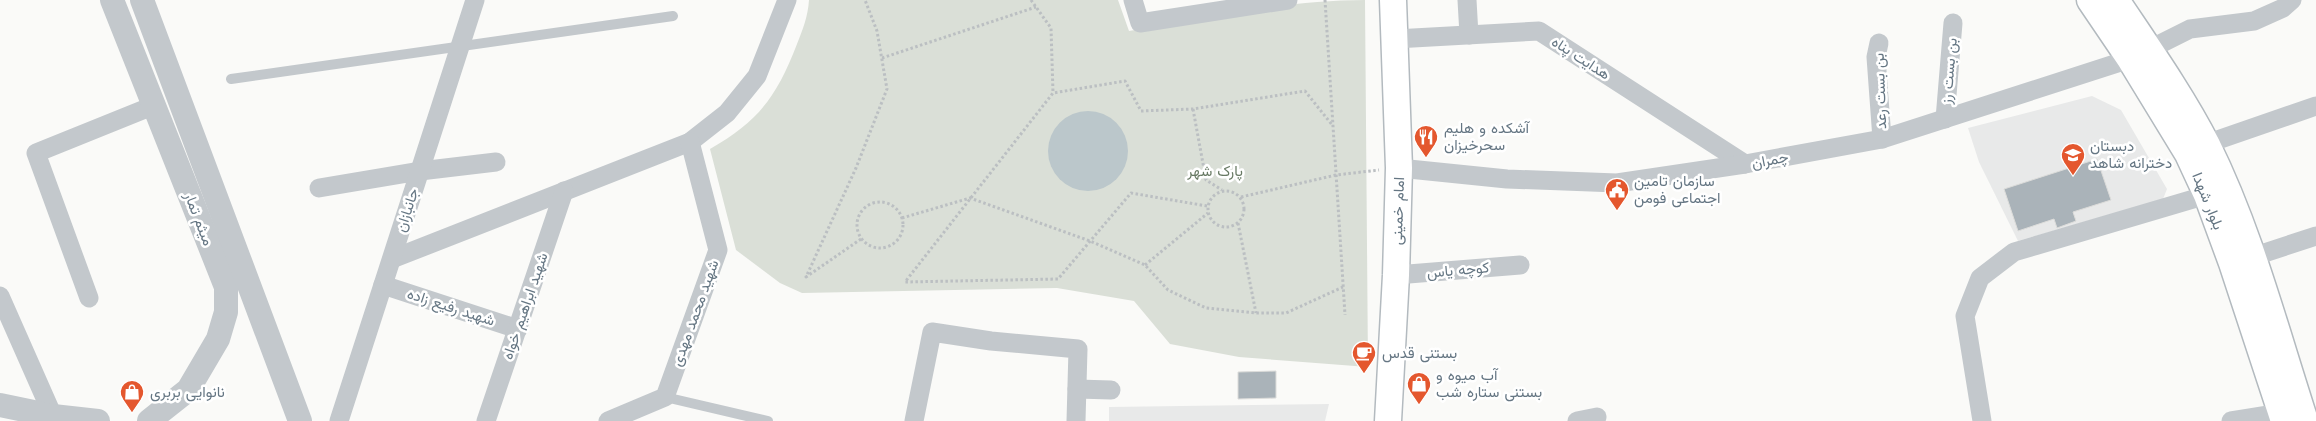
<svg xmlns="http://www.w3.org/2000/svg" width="2316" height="421" font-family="'Work Sans',Vazirmatn,sans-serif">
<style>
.built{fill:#e8e9e9}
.green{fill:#dadfd7}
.water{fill:#bbc7cb}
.building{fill:#aab3b9;stroke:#dcdcda}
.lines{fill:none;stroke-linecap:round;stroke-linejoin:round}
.secondary-casing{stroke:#b3babf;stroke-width:29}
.path{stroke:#bbbfc2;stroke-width:3;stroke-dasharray:2.5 2.5;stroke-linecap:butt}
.service{stroke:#c3c8cc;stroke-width:10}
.minor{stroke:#c3c8cc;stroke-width:19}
.tertiary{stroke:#c3c8cc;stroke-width:24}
.secondary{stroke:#fff;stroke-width:26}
.labels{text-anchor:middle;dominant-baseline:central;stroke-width:5;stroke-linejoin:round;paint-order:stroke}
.street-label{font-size:15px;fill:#657683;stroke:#fff}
.poi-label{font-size:15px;fill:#657683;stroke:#fff;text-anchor:start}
.park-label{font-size:15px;fill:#687a64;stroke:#fff}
</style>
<rect width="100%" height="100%" fill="#fafaf8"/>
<g class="built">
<path d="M2092,96L2121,110L2167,189L2163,199L2018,241L1979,162L1968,128Z"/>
<path d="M1329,404L1325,421H1109V407Z"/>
</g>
<path class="green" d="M809,0H1118L1129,31C1207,18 1285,0 1365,0L1368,367L1239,357L1170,344L1134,301L1057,288L802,293L780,283L736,250L710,149C759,121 777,96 797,44C803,29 808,16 809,0Z"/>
<circle class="water" cx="1088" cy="151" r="40"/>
<g class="building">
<path d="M2097,159L2111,200L2073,212L2076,221L2057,228L2054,219L2018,231L2004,189Z"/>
<path d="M1276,371V398L1238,399V372Z"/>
</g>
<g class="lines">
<g class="secondary-casing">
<g id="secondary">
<path d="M2090,0L2130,59L2188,154L2207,195L2232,263L2284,421"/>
<path d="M2116,0C2146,45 2182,96 2207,145C2250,232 2275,329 2305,421"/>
<path d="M1388,421L1396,275L1399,168L1393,0"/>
</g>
</g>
<g class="path">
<path d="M1031,0L1051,28L1053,93"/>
<path d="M1325,0L1345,315"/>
<path d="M882,58L1036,7"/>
<path d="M1193,109L1206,180L1222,190"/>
<circle cx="1226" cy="209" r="18"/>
<path d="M1241,197L1336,175L1379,170"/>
<circle cx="880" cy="225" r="23"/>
<path d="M1207,206L1131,193L1058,279L905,282L1053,93L1125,81L1141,111L1193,109L1305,91L1333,126"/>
<path d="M902,218L970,198L1090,241L1145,265L1168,290L1206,308L1256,313H1286L1343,287"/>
<path d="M1238,223L1256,313"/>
<path d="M861,239L806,277L856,168L887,89L877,31L865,0"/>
<path d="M1145,265L1208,213"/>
</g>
<g class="service">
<path d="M231,79L673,16"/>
<path d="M665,397L768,421"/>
</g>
<g class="minor">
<path d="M1133,0L1140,23L1288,0"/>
<path d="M1467,0L1469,35"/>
<path d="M1395,39L1539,31L1745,164"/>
<path d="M1879,43L1876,57L1882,139"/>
<path d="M1945,119L1953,23"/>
<path d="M2206,144L2316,106"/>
<path d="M1399,168L1507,179L1617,183L1745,164L1882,139L2130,59L2190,29L2254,21L2283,8L2292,0"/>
<path d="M319,188L420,171L496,162"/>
<path d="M2252,257L2316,236"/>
<path d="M392,259L690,142L727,113L757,76L787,0"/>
<path d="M1396,275L1520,265"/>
<path d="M383,285L518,329"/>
<path d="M0,296L53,416"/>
<path d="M89,298L36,153L155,105"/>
<path d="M1077,389L1111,390"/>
<path d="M339,421L475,0"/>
<path d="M486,421L564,191"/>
<path d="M608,421L665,397L718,250L690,142"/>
<path d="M914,421L932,332L991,341L1078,349L1076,421"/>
<path d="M1577,421L1597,417"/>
<path d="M1982,421L1965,316L1980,278L2014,252L2207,195"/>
<path d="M2231,421L2281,413"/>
</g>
<g class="tertiary">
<path d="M112,0L226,287V312L218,339L188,390L149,421"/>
<path d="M142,0L300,421"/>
<path d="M0,405L53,416L98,421"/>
</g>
<use href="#secondary" class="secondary"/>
</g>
<defs>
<g id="restaurant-pin" transform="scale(1.25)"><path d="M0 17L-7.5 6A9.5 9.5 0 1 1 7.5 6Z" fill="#e4572e" stroke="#fff"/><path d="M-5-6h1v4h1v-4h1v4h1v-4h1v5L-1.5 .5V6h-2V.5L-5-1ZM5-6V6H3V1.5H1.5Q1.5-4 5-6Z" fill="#fff"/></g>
<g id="school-pin" transform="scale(1.25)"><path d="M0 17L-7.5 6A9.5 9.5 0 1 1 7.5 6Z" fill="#e4572e" stroke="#fff"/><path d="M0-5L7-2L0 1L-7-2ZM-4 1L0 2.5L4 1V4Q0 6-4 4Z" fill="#fff"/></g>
<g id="civic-pin" transform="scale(1.25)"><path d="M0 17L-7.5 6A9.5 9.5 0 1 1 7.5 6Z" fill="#e4572e" stroke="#fff"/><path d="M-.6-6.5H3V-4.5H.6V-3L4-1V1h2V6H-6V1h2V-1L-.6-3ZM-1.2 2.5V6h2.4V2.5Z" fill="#fff"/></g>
<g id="cafe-pin" transform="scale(1.25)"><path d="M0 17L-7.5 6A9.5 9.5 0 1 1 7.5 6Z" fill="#e4572e" stroke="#fff"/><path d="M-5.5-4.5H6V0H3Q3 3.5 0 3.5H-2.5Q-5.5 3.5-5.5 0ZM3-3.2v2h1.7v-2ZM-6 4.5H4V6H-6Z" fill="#fff"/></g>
<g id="shop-pin" transform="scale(1.25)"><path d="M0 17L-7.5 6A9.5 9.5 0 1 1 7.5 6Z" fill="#e4572e" stroke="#fff"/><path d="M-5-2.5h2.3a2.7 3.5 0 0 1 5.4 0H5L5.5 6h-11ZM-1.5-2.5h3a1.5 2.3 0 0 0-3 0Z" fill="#fff"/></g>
</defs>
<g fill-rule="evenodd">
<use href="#restaurant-pin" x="1426" y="137"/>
<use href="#school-pin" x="2073" y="155"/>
<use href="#civic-pin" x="1617" y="190"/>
<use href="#cafe-pin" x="1364" y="353"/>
<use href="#shop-pin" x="1419" y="384"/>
<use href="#shop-pin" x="132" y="392"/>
</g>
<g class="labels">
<g class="street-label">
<text transform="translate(1581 58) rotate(33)">هدایت پناه</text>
<text transform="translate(1949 71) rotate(-85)">بن بست رز</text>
<text transform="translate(1880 91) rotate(-92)">بن بست رعد</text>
<text transform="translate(1770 160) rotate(-11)">چمران</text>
<text transform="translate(2208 201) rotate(68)">بلوار شهدا</text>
<text transform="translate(407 210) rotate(-72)">جانبازان</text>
<text transform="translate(1398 211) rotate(-88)">امام خمینی</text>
<text transform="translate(199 219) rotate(69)">میثم تمار</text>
<text transform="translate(1458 270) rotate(-5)">کوچه یاس</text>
<text transform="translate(525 306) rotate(-71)">شهید ابراهیم خواه</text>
<text transform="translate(451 307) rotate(18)">شهید رفیع زاده</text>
<text transform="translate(695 313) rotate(-70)">شهید محمد مهدی</text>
</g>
<g class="poi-label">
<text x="1444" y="128">آشکده و هلیم<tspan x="1444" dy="17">سحرخیزان</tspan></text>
<text x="2090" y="146">دبستان<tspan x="2090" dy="17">دخترانه شاهد</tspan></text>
<text x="1634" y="181">سازمان تامین<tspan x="1634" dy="17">اجتماعی فومن</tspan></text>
<text x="1382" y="353">بستنی قدس</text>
<text x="1436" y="375">آب میوه و<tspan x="1436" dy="17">بستنی ستاره شب</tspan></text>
<text x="150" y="392">نانوایی بربری</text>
</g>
<g class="park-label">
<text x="1215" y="171">پارک شهر</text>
</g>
</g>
</svg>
